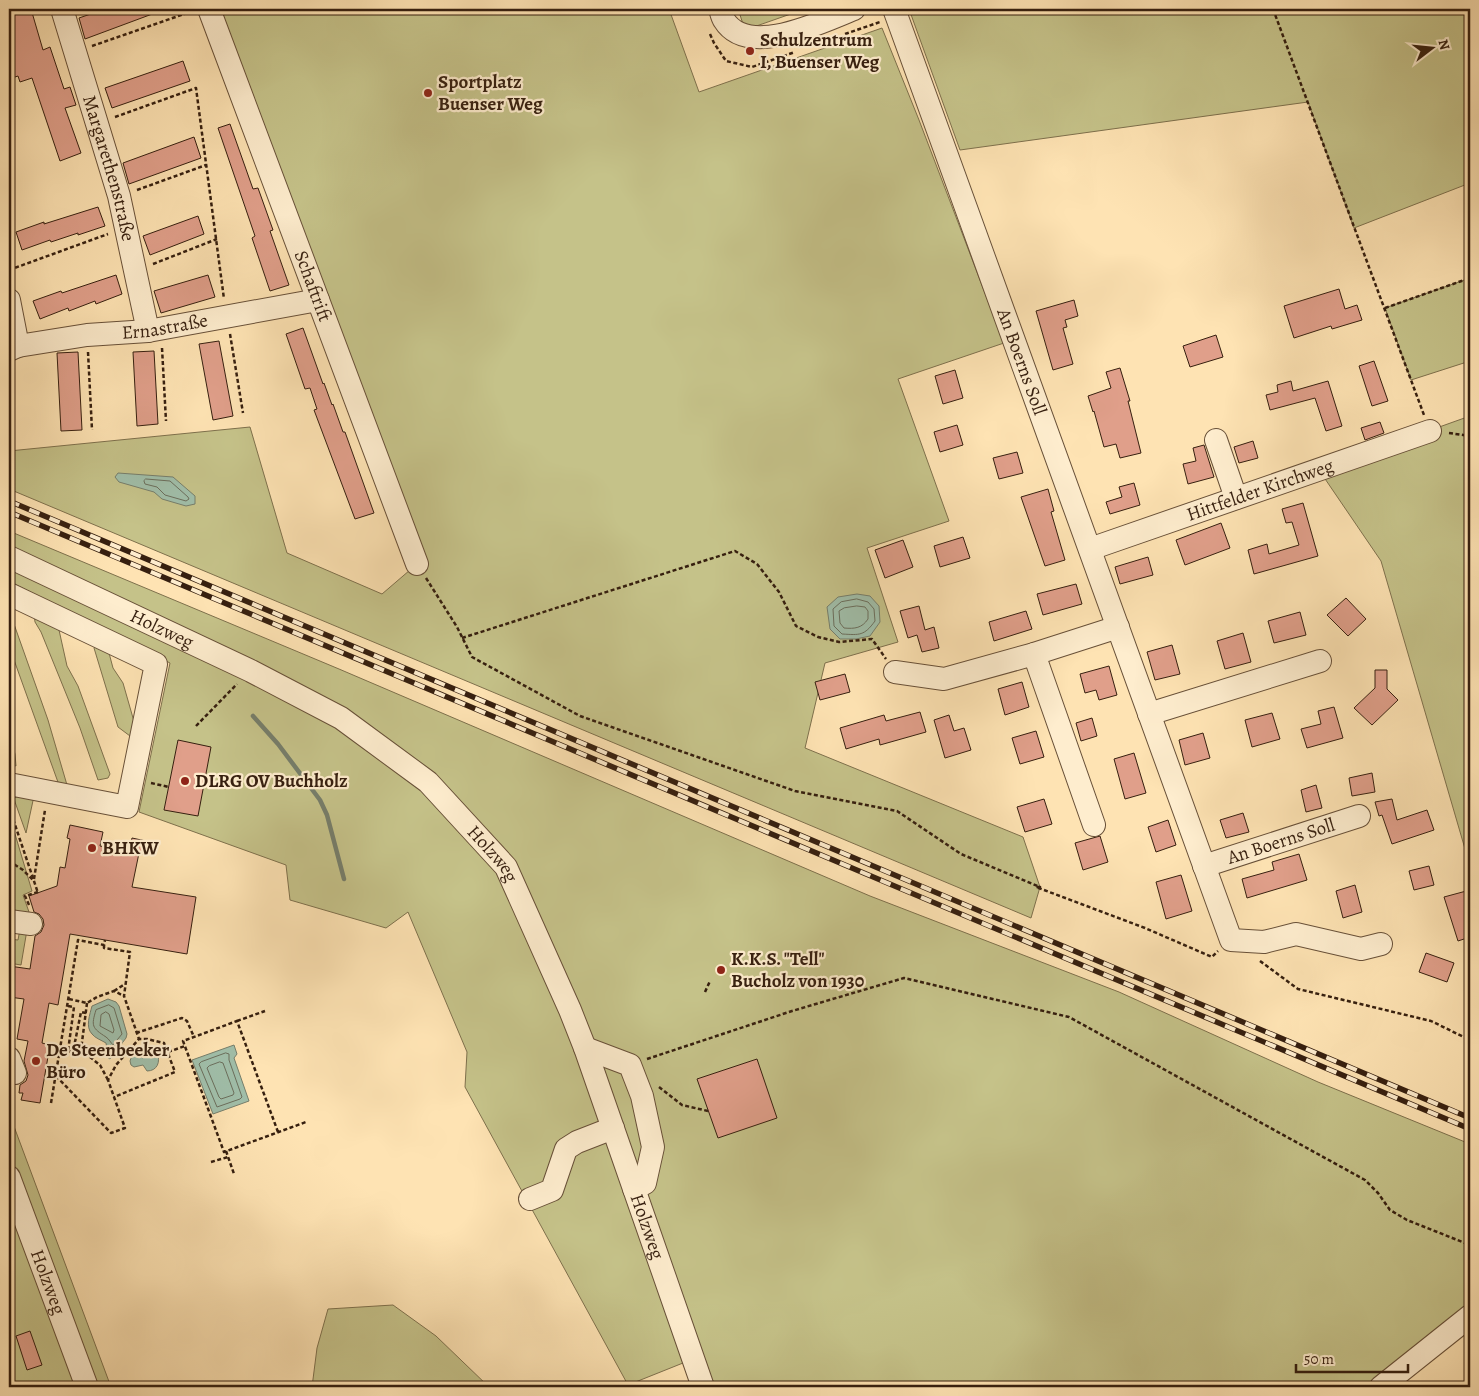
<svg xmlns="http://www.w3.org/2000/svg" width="1479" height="1396" font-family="Alegreya,serif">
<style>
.green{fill:#c5c289;stroke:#7e704c}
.water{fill:#a0bea9;stroke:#767e6b}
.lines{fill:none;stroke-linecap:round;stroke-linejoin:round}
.shore{stroke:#6b6e5c;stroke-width:1}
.stream{stroke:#767e6b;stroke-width:4.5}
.building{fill:#e09f8a;stroke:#361f0f}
.minor-casing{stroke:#685038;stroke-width:24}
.path{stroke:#361f0f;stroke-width:2.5;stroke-dasharray:4 2.5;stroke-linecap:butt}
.minor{stroke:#feedce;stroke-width:22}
.rail-casing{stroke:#361f0f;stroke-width:5.5}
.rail{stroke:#feedce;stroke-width:4;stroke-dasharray:11;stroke-linecap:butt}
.poi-dot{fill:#8f2418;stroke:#feedce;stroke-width:2}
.labels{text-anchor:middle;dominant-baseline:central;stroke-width:4.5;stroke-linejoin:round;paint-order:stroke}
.poi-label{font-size:19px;font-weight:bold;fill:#361f0f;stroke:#feedce;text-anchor:start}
.street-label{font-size:19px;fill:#361f0f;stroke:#feedce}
</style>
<rect width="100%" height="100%" fill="#fee3b3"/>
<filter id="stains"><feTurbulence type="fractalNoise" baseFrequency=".004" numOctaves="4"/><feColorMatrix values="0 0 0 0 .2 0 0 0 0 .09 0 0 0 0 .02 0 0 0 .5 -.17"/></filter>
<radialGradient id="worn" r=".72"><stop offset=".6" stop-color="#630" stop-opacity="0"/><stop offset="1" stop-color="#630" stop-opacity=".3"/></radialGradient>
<g class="green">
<path d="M209,9H669L699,92L882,28L919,120L1004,343L898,379L949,521L867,548L898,642L825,663L805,748L1023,837L1040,887L1031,918L9,489V451L250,427L287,553L382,594L417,564Z"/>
<path d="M738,9H805L745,30Z"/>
<path d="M909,9H1470V183L1354,228L1308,102L960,150Z"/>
<path d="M1470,278V361L1411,380L1385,308Z"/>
<path d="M1470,416V866L1381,561L1319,470Z"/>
<path d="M9,531L339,669L870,896L1119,992L1318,1082L1470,1144V1316L1381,1387H703L693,1359L628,1385L465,1087L467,1052L408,912L386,928L290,900L286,865L139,812L170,663L9,581Z"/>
<path d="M9,610L48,720L67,785H59L9,646Z"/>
<path d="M34,614L53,620L59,630L67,666L78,686L110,774L108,778L98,780L80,728L41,632L35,622Z"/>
<path d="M96,645L109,653L113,668L123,683L137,732L130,736L118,727L94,648Z"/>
<path d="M9,731L15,754L16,766L13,765L9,754Z"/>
<path d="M19,796H34L26,833L15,802L14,798Z"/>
<path d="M9,818L15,834L32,891L23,895L29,912L28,918L9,915Z"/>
<path d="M20,929L27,930L21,965L9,963V939L18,940Z"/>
<path d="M9,1113L111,1387H9Z"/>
<path d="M393,1305L436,1336L489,1387H312L317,1348L328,1309Z"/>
</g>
<g class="water">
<path d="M118,473L173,477L195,496V504L186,506L162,499L154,492L119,482L115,477Z"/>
<path d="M857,594L870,596L879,606L880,622L870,636L856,639H840L830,629L827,607L838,597Z"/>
<path d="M108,999L116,1002L119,1006L127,1034L126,1038L110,1059L103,1054L107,1049L106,1043C101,1040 95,1038 92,1034C85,1027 90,1014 92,1006Z"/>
<path d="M234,1045L237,1054L234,1058L249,1101L213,1114L192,1060Z"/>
<path d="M148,1050L157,1053C161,1062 157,1071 147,1071L143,1065L134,1067L131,1065L130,1061L132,1055L135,1054L143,1058L145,1052Z"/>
</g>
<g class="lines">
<g class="shore">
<path d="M146,479L170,481L188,497L189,499L186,501L165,495L157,487L145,484L144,481Z"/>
<path d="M857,599L868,602L874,609L875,621C864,636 860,635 842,634L834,626L833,609L841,602Z"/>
<path d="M857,606L865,607L868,611V619C862,628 855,629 844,628L840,623L839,611L844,608Z"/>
<path d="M109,1005L114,1008L122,1034L113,1045C111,1043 109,1039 106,1037C92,1028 91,1026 96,1010Z"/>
<path d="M106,1012L109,1014L114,1030L113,1033L100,1026L101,1015Z"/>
<path d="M226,1053L229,1054V1060L242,1097L240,1099L217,1107L199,1064L201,1062Z"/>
<path d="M220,1062L223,1063L234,1093L233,1095L221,1099L219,1097L207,1068L209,1066Z"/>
</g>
<path class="stream" d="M253,716L278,744L320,800L327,815L344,879"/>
</g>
<g class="building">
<path d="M24,9H31L43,50L50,47L64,89L70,87L76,105L65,108L81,153L60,161L32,78L20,82L18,76L9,79V13Z"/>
<path d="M105,9H163V10L85,39L79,18Z"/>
<path d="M183,61L190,81L112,108L105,88Z"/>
<path d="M230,124L253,189L258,188L273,230L270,231L289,285L270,291L252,238L255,236L218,128Z"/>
<path d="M194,137L201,158L129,184L123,163Z"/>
<path d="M98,207L105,226L78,235V233L51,242L50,240L22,250L16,232L44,222V224Z"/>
<path d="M198,216L204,234L150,255L143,236Z"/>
<path d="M116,275L122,294L96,304L95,301L69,311L68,308L40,319L33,301L61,291L62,293Z"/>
<path d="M208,275L215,297L161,313L154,291Z"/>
<path d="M1339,289L1345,309L1357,305L1362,320L1332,329L1331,326L1294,338L1284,306Z"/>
<path d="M1074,300L1078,316L1065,320L1067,327L1063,328L1073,364L1053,370L1036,311Z"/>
<path d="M303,328L323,384L324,383L332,405L333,404L343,432H345L374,513L355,519L314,410L317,409L310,388L305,389L286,334Z"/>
<path d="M1216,335L1223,357L1190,367L1183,346Z"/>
<path d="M219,341L233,416L213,420L199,344Z"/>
<path d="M154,351L158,424L137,426L133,352Z"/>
<path d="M78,352L82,430L61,431L57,353Z"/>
<path d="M1374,361L1388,401L1372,406L1359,366Z"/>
<path d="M1120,368L1130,401H1128L1141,453L1120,458L1116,444L1104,447L1094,411L1093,412L1088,396L1111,388L1106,372Z"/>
<path d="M955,370L963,398L943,404L935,376Z"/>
<path d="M1291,381L1293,391L1328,381L1342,426L1326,431L1315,398L1270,410L1266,395L1278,392L1277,385Z"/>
<path d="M1380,422L1384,433L1365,440L1361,428Z"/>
<path d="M957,425L963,445L940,452L934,432Z"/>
<path d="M1253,441L1258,458L1239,463L1234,447Z"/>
<path d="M1204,445L1214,477L1188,484L1183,464L1196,461L1193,448Z"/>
<path d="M1017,452L1023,473L999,479L993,458Z"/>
<path d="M1134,483L1140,505L1110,514L1106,502L1122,497L1119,487Z"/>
<path d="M1048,489L1054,511L1051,512L1065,560L1045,566L1021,497Z"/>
<path d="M1303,503L1318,556L1254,574L1248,550L1267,544L1269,554L1299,545L1292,522L1286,523L1282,509Z"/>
<path d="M1221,523L1230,548L1185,565L1176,540Z"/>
<path d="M963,537L970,558L940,567L934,546Z"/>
<path d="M903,540L913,567L885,578L875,550Z"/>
<path d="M1148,557L1153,575L1120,584L1115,567Z"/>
<path d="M1076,584L1082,604L1043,615L1037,594Z"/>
<path d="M1346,598L1366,619L1348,636L1327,615Z"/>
<path d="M919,606L925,630L934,627L939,648L922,652L917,635L908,638L900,611Z"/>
<path d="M1026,611L1032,629L994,641L989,622Z"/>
<path d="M1300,612L1306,635L1274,643L1268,621Z"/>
<path d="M1243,633L1251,662L1225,669L1217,641Z"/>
<path d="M1172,645L1180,674L1155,680L1147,652Z"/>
<path d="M1109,666L1117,695L1099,700L1096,690L1085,693L1080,674Z"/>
<path d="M1375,670H1387V689L1398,700L1372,725L1354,708L1375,688Z"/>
<path d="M845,674L850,692L820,700L815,682Z"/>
<path d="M1022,682L1029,707L1005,715L998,689Z"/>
<path d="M1334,707L1343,738L1307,748L1301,729L1321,724L1318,711Z"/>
<path d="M920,712L926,732L880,745L879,739L846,749L840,728L884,715L886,721Z"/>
<path d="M1272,713L1280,739L1252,747L1245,720Z"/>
<path d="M949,715L954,731L964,728L971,750L945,758L934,720Z"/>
<path d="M1092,718L1097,736L1081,741L1076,723Z"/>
<path d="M1036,731L1044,757L1020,764L1012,738Z"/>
<path d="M1203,733L1210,758L1185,765L1179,740Z"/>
<path d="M178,740L211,747L198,816L164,810Z"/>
<path d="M1134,753L1146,793L1125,799L1114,759Z"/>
<path d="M1372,773L1375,792L1352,796L1349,778Z"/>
<path d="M1316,785L1322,808L1306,812L1301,790Z"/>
<path d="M1044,799L1052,824L1025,832L1017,807Z"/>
<path d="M1392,799L1397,820L1427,810L1434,830L1392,844L1382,815L1379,816L1375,802Z"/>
<path d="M1243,813L1249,832L1226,838L1220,820Z"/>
<path d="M1168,820L1176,845L1156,852L1148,827Z"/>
<path d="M70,825L103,832L100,846L129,851L132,838L146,841L143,854L139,853L132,887L196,897L187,954L70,934L58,1005L49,1003L42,1043L50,1045L40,1103L21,1100L23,1093H19L20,1085L26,1081L28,1075L24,1061L28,1041L17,1039L24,999L9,997V966L30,969L35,936L41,932L44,925L43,919L39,914L34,912L29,896L57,886L60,867L65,868L70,839L67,838Z"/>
<path d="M1100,836L1108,862L1083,870L1075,843Z"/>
<path d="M1299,854L1307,880L1247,898L1242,879L1274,870L1272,862Z"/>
<path d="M1429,866L1434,885L1414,890L1409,871Z"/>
<path d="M1181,875L1192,911L1166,919L1156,882Z"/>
<path d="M1355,885L1362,912L1343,918L1336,891Z"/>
<path d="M1470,890V906L1465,907L1470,925V937L1458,941L1444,897Z"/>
<path d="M1426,953L1454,963L1447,982L1419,972Z"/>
<path d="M757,1059L777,1118L718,1138L697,1079Z"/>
<path d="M30,1331L42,1365L27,1370L16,1336Z"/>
</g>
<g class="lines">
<g class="minor-casing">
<g id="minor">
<path id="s1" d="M62,9L119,196L148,331"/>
<path id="s2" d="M209,9L417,564"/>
<path d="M720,9C721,12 722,17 724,20C748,59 823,21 854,9"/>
<path id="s3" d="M894,9L1231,940L1264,942L1296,934L1361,949L1381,944"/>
<path d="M9,300L18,346"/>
<path id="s4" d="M9,350L18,346L87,335L148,331L318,300"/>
<path d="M1216,440L1236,498"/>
<path id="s5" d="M1090,549L1430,431"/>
<path id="s6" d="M9,557L251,671L341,718L428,782L506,867L570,1010L585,1048L703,1387"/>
<path d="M9,594L156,664L127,807L9,784"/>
<path d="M1034,654L1094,825"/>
<path d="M895,672L944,679L1034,654L1118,627"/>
<path d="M1149,714L1320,661"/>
<path id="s7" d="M1204,866L1359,816"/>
<path d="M9,921L31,924"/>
<path d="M585,1048L630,1065L642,1096L653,1147L645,1183L634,1189"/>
<path d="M9,1058L15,1073"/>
<path id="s8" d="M9,1177L87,1387"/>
<path d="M530,1199L552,1190L566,1149L577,1142L613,1128"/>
<path d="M1381,1387L1470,1316"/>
</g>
</g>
<g class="path">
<path d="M1273,9L1424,415"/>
<path d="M710,34L714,43L726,61L752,67L795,52"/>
<path d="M845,34L880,22"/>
<path d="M92,46L190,12"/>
<path d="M115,117L196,88L224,299"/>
<path d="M137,190L206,165"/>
<path d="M153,264L217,239"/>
<path d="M9,270L108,234"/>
<path d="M1385,308L1470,278"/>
<path d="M230,334L243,413"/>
<path d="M162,348L166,421"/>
<path d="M88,352L92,430"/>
<path d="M1449,433L1470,436"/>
<path d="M426,578L457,627L472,657L580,716L795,791L897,811L961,854L1040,887H1036L1145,928L1212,957L1218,951"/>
<path d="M462,638L735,551L757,564L779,592L796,626L818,637L839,642L872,639L886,659"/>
<path d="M196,726L237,684"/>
<path d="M151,783L169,787"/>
<path d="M9,807L38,893"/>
<path d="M9,861L23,870L33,880"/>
<path d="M34,879L45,810"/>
<path d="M29,905L25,896L38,892"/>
<path d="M104,945V948L130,952L124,996L139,1039"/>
<path d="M1260,961L1298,989L1431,1021L1470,1040"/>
<path d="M114,991L125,984"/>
<path d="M705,992L710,981"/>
<path d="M69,999L87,1003L97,997L114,991L124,996"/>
<path d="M87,1003L81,1050L100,1065L108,1080"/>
<path d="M68,1006L74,1007L68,1051L73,1052L81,1012L86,1013"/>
<path d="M237,1021L265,1011"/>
<path d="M136,1033L182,1018L187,1021L194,1037"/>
<path d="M168,1052L185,1046"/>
<path d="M647,1059L792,1011L904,978L1069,1017L1365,1180L1378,1193L1390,1210L1407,1220L1470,1245"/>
<path d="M56,1076L111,1133L125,1128L108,1080L116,1065L139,1039H147L164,1043L175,1072L114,1097"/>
<path d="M659,1087L682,1105L708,1111"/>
<path d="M51,1103L78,940L104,945L105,940"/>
<path d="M278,1132L237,1021L183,1041L224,1152L306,1122"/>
<path d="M226,1151L234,1174"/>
<path d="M211,1162L228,1157"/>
</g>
<use href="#minor" class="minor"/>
<g class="rail-casing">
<g id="rail">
<path d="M9,501L1470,1118"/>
<path d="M9,512L1470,1129"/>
</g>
</g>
<use href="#rail" class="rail"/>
</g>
<g class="poi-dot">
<circle cx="750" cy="51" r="5"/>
<circle cx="428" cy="93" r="5"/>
<circle cx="185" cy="781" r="5"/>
<circle cx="92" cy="848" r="5"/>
<circle cx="721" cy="970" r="5"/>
<circle cx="36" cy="1061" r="5"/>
</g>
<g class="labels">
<g class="poi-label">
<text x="760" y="40">Schulzentrum<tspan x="760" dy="22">I, Buenser Weg</tspan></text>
<text x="438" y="82">Sportplatz<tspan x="438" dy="22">Buenser Weg</tspan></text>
<text x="195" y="781">DLRG OV Buchholz</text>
<text x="102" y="848">BHKW</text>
<text x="731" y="959">K.K.S. "Tell"<tspan x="731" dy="22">Bucholz von 1930</tspan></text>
<text x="46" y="1050">De Steenbeeker<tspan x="46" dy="22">Büro</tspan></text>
</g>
<g class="street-label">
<text stroke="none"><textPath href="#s1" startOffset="166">Margarethenstraße</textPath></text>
<text stroke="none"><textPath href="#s2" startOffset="296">Schaftrift</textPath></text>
<text stroke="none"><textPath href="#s4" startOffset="158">Ernastraße</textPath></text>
<text stroke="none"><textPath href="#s3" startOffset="375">An Boerns Soll</textPath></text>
<text stroke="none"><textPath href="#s5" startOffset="180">Hittfelder Kirchweg</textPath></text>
<text stroke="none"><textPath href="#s6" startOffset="169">Holzweg</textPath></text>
<text stroke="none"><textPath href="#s7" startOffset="81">An Boerns Soll</textPath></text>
<text stroke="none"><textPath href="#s6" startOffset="574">Holzweg</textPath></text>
<text stroke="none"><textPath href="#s6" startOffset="979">Holzweg</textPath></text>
<text stroke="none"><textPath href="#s8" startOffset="112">Holzweg</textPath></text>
</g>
</g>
<rect width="1479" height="1396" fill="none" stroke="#fee3b3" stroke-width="30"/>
<rect x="10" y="10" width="1459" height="1376" fill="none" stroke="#361f0f" stroke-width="2.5"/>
<rect x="15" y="15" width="1449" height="1366" fill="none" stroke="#361f0f"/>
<g transform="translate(1432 48) rotate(74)" stroke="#feedce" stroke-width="4" paint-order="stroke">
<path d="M0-4L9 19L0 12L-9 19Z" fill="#361f0f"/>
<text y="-8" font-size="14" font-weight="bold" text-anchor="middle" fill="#361f0f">N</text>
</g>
<path d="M1296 1364v8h112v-8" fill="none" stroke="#361f0f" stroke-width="2.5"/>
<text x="1304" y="1364" font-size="15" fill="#361f0f" stroke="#feedce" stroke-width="4" paint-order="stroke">50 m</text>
<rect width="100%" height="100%" filter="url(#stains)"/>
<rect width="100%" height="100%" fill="url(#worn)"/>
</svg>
